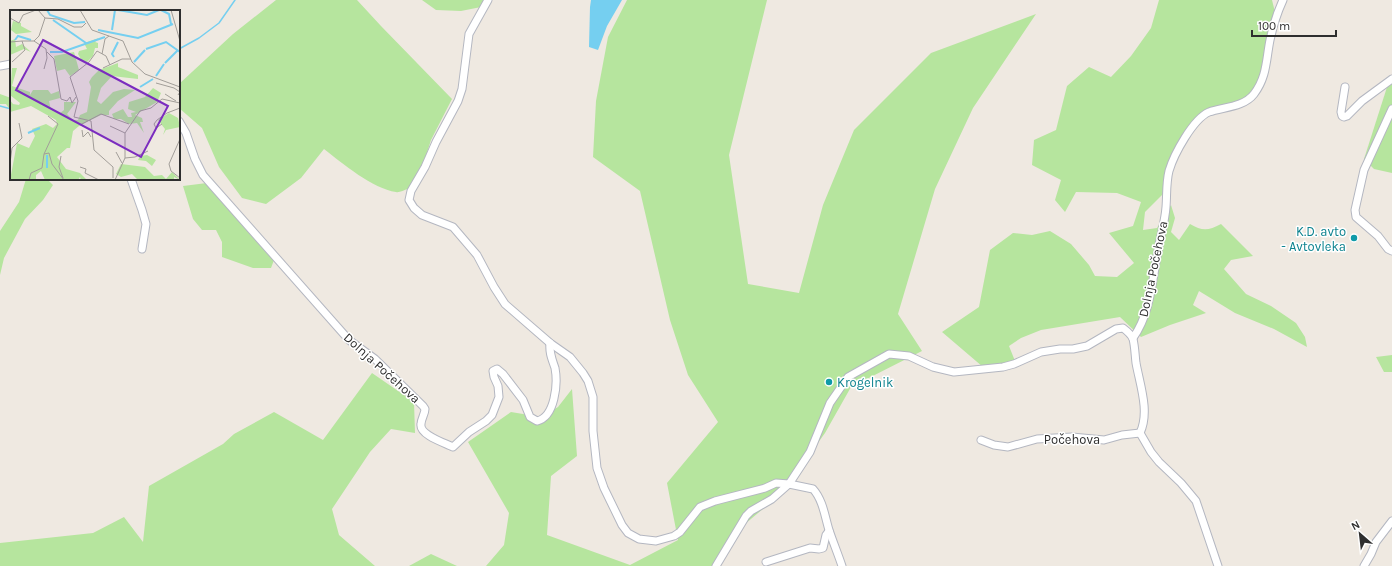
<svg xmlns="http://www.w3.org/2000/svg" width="1392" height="566" font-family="Karla,sans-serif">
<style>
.green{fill:#b6e59e}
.water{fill:#75cff0}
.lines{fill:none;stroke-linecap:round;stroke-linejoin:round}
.stream{stroke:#75cff0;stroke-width:1.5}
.street-casing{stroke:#b4b7c1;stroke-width:9}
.street{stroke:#fff;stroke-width:7}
.culture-dot{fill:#0f9aa8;stroke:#fff;stroke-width:1.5}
.labels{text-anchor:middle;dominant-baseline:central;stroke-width:3;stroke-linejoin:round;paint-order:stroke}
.culture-label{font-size:13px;fill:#0d838f;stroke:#fff;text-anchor:end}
.street-label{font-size:13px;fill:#2e2e2e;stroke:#fff}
.inset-river{fill:none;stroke:#75cff0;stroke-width:2}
.inset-road{fill:none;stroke:#a29e99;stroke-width:1}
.view{fill:#7b2cbf;fill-opacity:0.15;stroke:#7b2cbf;stroke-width:2}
.inset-edge{fill:none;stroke:#2e2e2e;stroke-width:2}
</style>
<rect width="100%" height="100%" fill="#efe9e1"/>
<g class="green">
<path d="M276,0H357L381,26L452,99L431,140L423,165L408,189C404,190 399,193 396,192C373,189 342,163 324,149L301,178L266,204L242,198L219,167L202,128L179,108V84L233,34Z"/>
<path d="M422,0H486L481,7L461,11L436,10Z"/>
<path d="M627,0H767L729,155L748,284L799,293L823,205L854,130L931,53L1036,14L973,108L935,189L898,314L922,351L851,387L825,433L782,493L745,524L718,566H486L504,545L509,513L468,442L511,412L541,417L558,407L572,389L577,456L551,476L547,535L630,565L678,540L667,483L718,422L688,375L670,320L640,191L593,157L596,101L608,37Z"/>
<path d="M1159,0H1272L1275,12L1267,37L1262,80L1243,101L1207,112L1178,150L1165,192L1145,212L1143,230L1157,228L1171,205L1175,218L1171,232L1179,240L1190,224C1202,231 1208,231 1221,224L1253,256L1231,260L1224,269L1246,294L1271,306L1296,323L1305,337L1307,347L1274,329L1235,313L1199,291L1193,305L1206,313L1170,325L1141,337L1120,317L1041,330L1021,338L1009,346L1015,361L999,366L983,367L942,332L979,307L990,250L1013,233L1032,235L1050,231L1071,244L1089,265L1095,276L1117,277L1134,263L1109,233L1133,226L1141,202L1117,193L1076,192L1065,212L1055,200L1061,180L1032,165L1034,140L1056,130L1067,86L1089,67L1111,77L1131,56L1151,28Z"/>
<path d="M1392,80V173L1374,169L1364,159L1388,84Z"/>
<path d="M0,94L11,98V111L6,104H0Z"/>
<path d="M26,179H47L53,185L43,200L25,219L4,258L0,275V231L19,202Z"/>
<path d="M207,183L274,260L271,268H253L222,257V242L216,230H202L193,219L183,186Z"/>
<path d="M1392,355V372H1384L1376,357Z"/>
<path d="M372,373L414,402L415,433L391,429L370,452L332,509L339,535L375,566H0V543L93,533L124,517L143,542L149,486L223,444L234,434L274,412L323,440Z"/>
<path d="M431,554L457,566H409Z"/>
</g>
<path class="water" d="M591,0H622L607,26L598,50L589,47L590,7Z"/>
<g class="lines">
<g class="stream">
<path d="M179,49L199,38L219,23L235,0"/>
<path d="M0,106L11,109"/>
</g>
<g class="street-casing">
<g id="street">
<path d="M488,0L469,34L462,89L458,101L436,142L425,167L411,191L409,200L414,208L422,215L453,227L477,255L494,287L505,304L550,343L570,357L583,373L588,381L593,397V431L597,468L604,488L622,525L628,533L639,539L656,541L674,536L680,532L700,507L715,501L765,488L776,483L789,484L813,489C823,500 825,517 829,530C833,542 838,554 842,566"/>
<path d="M0,66L11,64"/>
<path d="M1345,87L1341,112L1342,116L1344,117L1347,116L1362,101L1392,79"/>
<path d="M1392,109L1364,170L1355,210L1356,217L1378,236L1388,249L1392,251"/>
<path d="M179,121L186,133L195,159L203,175L349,340L375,359L423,406L425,409C425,414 421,419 421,424C419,435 445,443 453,447L469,432L486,421L492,415L499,397L498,386L494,377L493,371L497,369L503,374L523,400L530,417L537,421C555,417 558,384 555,368C552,359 549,353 550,343"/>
<path d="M131,179L142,210L146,224L142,249"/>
<path d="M1133,338C1151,313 1152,280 1158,251C1160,237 1165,222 1166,207C1167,195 1166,183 1169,171C1174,154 1193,119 1209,112C1224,107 1244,107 1254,94C1267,77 1266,60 1270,40C1273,26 1277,13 1283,0"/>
<path d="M981,440L994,445L1008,447L1037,439L1072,437L1104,440L1122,435L1140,433"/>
<path d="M766,562L810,548L819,549L823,548L826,535L829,531"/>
<path d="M716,566L746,516L751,511L772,499L789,484L810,452L830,403L848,377L889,354L909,356L933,367L954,372L1003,367L1014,364L1041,352L1060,349H1073L1087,346L1116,329L1123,328C1127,331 1131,334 1133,339C1135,347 1135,355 1136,363C1140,385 1150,412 1140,433L1151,452L1159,462L1181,483L1196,501L1218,566"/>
<path d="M1364,566L1371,554L1376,542L1392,521"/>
</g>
</g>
<use href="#street" class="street"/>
</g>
<g class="culture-dot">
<circle cx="1354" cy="238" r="4"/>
<circle cx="829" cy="382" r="4"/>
</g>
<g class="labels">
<g class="culture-label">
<text x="1346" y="231">K.D. avto<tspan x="1346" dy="15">- Avtovleka</tspan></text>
<text x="837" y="382" text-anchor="start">Krogelnik</text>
</g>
<g class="street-label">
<text transform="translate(1153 269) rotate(-78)">Dolnja Počehova</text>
<text transform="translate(382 368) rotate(42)">Dolnja Počehova</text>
<text x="1072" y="439">Počehova</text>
</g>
</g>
<g transform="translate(10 10)">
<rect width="170" height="170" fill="#efe9e1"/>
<path d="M3,11L11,13V16L22,22L6,24L1,20ZM89,28L85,32L88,33V38H85L83,46L76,53L72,51L68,44L69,41L77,39L74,33ZM5,29L6,37L12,34L21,42L14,39L0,45V31ZM64,42L69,60L60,66L55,59L47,61L44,46ZM108,53V57L128,65V69L102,66L91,78L87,91L91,94L103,82L114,79L125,80L108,91L99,101V105H91L69,116L63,121L60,138H57L47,147L56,159L70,163L77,170H71L70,167L68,170H35L31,161L26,165V170H0L7,133L19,138L25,126L22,119L36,114L43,118L47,114L46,110L21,96L0,102V90L3,94L9,95L10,93L0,85L2,58H7L2,76L20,82V85L23,80H38L41,84L49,81L50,88L39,91L41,100H45L49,104L54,100V92H66L57,104L63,110H68L70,105L77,102L81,77L79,72L82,67L89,60ZM143,78L151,83L147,92L125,105L132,108L133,112H130L134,123L127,113L119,114L111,109H104L102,104L113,99L118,107H122L121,103L126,102L118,99L119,92L135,87ZM159,103L168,108L170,117L156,120L153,125L155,119L148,110ZM137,145L146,150L142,156L136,151L128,150L130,146ZM111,154L135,157L144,166L152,165L156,169L162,162L170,170L164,167V170H128L122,164L111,167L106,164Z" fill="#b6e59e"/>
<path class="inset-river" d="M37,0L40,5L64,13L75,12M108,0L137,5L149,0M151,0L159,4L161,14M43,10L76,33M88,20L128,28L163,14M102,20L105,0M5,30L8,26L21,30M136,39L156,32L170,42M40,42H52L95,27M104,47L102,44L108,32M124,52L135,40M155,53L168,40M146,66L154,54M130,77L143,69M18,123L30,118M37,158V145"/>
<path class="inset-road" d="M28,0L35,8L48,9L64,17H72L76,13M70,0L82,20L113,31L122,52L135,64L170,77M161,0L170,31M0,8L9,13L13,5L26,0M24,31L36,39L37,48L34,59M0,32L12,31M37,42L44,49L51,89L57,91L60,87L62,93L66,87M92,44L95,29L99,26M2,52L15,40L12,31H24L29,26L35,8M93,58L112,49H121M146,73L164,78L170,82L168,85M155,84L166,91M38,106L48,114L34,144L39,143L42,154L54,170M81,111L64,107L68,91L60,67L79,52L87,41L96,46L100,55M81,111L84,140L103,157V168M152,114L146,118L144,114L147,110L157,103L170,98M70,115L91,104L119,114M100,116L115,123M72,120L73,127L78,122L81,127M170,129L159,154L161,161L170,168M106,142L112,153M51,146L49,157L53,168M115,148L125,147L138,141M0,153L2,138L12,128L9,113M70,157L76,159L75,163L89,170M19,170L21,163L32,158L34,144M105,170L115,148V123L130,101L141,98L152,89L170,93"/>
<path class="view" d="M33,30L158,96L131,147L6,80Z"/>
<rect width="170" height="170" class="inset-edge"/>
</g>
<g transform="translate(1360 534) rotate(332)" stroke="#ffffff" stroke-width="3" paint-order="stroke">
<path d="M0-3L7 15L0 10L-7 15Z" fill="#2e2e2e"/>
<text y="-6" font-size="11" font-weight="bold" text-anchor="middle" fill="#2e2e2e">N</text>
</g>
<path d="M1252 30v6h84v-6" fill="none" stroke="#2e2e2e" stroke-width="2"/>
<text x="1258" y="30" font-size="12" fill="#2e2e2e" stroke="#ffffff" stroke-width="3" paint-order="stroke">100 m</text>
</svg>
